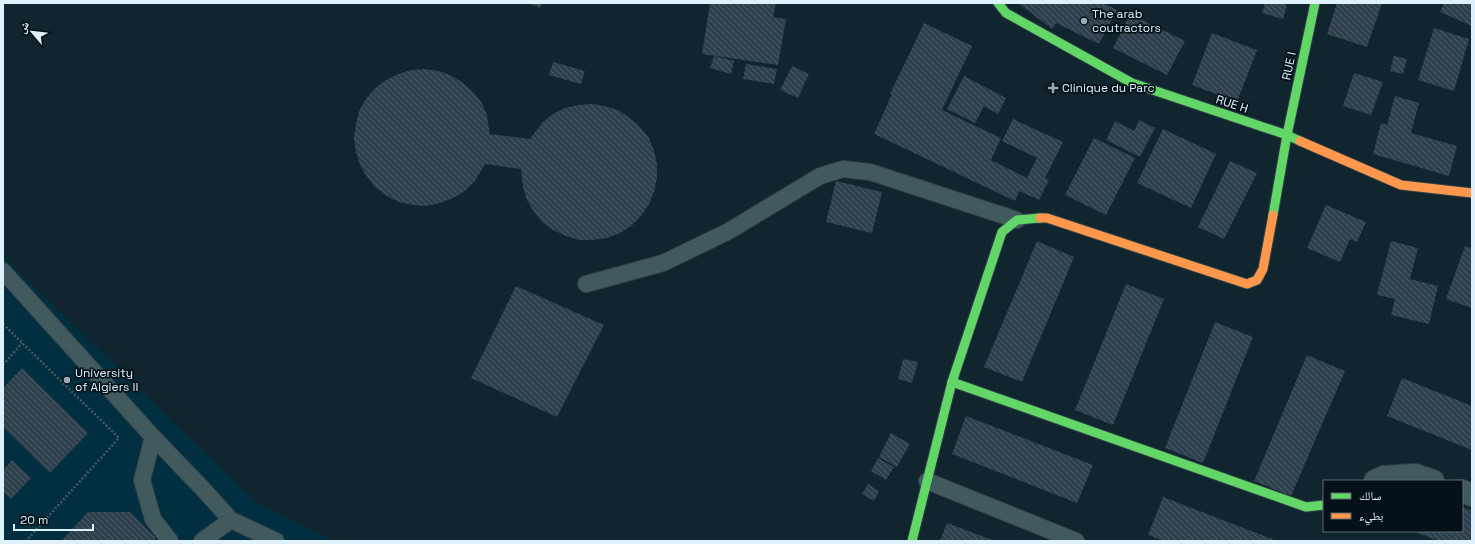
<svg xmlns="http://www.w3.org/2000/svg" width="1475" height="544" font-family="'Space Grotesk','Noto Naskh Arabic',sans-serif">
<style>
.built{fill:#022f40}
.building{fill:url(#building-back-hatch)}
.lines{fill:none;stroke-linecap:round;stroke-linejoin:round}
.lane-casing{stroke:#304147;stroke-width:18}
.street-casing{stroke:#304147;stroke-width:24}
.fast-casing{stroke:#304147;stroke-width:11}
.slow-casing{stroke:#304147;stroke-width:11}
.path{stroke:#45595d;stroke-width:2.5;stroke-dasharray:2 2;stroke-linecap:butt}
.lane{stroke:#415a5d;stroke-width:16}
.street{stroke:#415a5d;stroke-width:22}
.fast{stroke:#63d668;stroke-width:9}
.slow{stroke:#ff974d;stroke-width:9}
.poi-dot{fill:#97aab4;stroke:#041118;stroke-width:1.5}
.labels{text-anchor:middle;dominant-baseline:central;stroke-width:3.5;stroke-linejoin:round;paint-order:stroke}
.poi-label{font-size:12px;fill:#dff2fc;stroke:#041118;text-anchor:start}
.street-label{font-size:12px;fill:#dff2fc;stroke:#041118}
</style>
<defs>
<pattern id="building-back-hatch" width="6" height="6" patternUnits="userSpaceOnUse"><rect width="6" height="6" fill="#2e3f4d"/><path d="M-1 5l2 2M0 0l6 6M5-1l2 2" fill="none" stroke="#4c5b68"/></pattern>
</defs>
<rect width="100%" height="100%" fill="#10252d"/>
<path class="built" d="M3,256L258,504L334,541H3Z"/>
<g class="building">
<path d="M528,3H542L540,8Z"/>
<path d="M710,3H776L773,17L786,19L778,65L702,54Z"/>
<path d="M1018,3H1103L1117,10L1099,44L1056,23L1052,29Z"/>
<path d="M1259,3H1281L1287,5L1283,19L1262,13L1265,5Z"/>
<path d="M1337,3H1382L1367,47L1327,34Z"/>
<path d="M1444,3H1472V26L1440,12Z"/>
<path d="M1130,14L1185,41L1167,75L1113,48Z"/>
<path d="M924,23L972,46L942,110L1001,138L991,160L1027,178L1037,158L1002,141L1013,119L1063,142L1045,178L1049,180L1039,200L1019,191L1015,201L874,134L892,94H890Z"/>
<path d="M1434,28L1469,39L1454,91L1418,80Z"/>
<path d="M1212,33L1257,50L1237,102L1192,85Z"/>
<path d="M714,56L734,61L731,74L710,68Z"/>
<path d="M1394,56L1407,59L1403,74L1390,71Z"/>
<path d="M553,62L585,71L581,84L549,75Z"/>
<path d="M746,64L777,69L774,84L743,79Z"/>
<path d="M792,66L809,74L798,98L780,90Z"/>
<path d="M425,69L439,71L452,76L463,83L473,92L482,103L487,116L490,134L530,139L542,123L553,114L565,108L578,105L592,104L605,106L618,110L630,118L640,127L649,138L654,151L657,164V178L654,192L649,204L641,216L631,226L620,233L607,238L593,240H579L566,236L553,230L542,222L534,212L527,200L523,187L521,169L485,164L475,181L465,191L453,198L440,203L426,206L413,205L399,202L387,196L376,188L367,177L360,165L356,152L354,138L356,124L359,111L366,99L375,88L386,80L398,74L411,70Z"/>
<path d="M1354,73L1383,82L1371,115L1343,106Z"/>
<path d="M964,76L1006,98L998,114L984,106L975,123L947,109Z"/>
<path d="M1395,96L1419,103L1411,133L1457,146L1449,176L1373,154L1381,123L1387,125Z"/>
<path d="M1139,120L1155,128L1140,157L1106,140L1115,121L1134,131Z"/>
<path d="M1163,129L1216,154L1191,208L1137,183Z"/>
<path d="M1094,138L1135,158L1106,215L1065,195Z"/>
<path d="M1230,161L1257,173L1224,239L1198,227Z"/>
<path d="M836,181L882,192L872,233L826,222Z"/>
<path d="M1326,205L1366,222L1357,242L1350,239L1340,262L1307,248Z"/>
<path d="M1037,241L1074,257L1022,382L984,367Z"/>
<path d="M1391,241L1418,248L1410,279L1438,286L1429,324L1391,315L1395,299L1377,295Z"/>
<path d="M1465,246L1472,248V308L1446,299Z"/>
<path d="M1126,284L1164,299L1113,425L1075,410Z"/>
<path d="M516,286L604,325L557,417L471,378Z"/>
<path d="M1215,322L1253,337L1203,463L1165,448Z"/>
<path d="M1307,355L1345,371L1291,496L1254,481Z"/>
<path d="M903,359L918,362L912,383L898,379Z"/>
<path d="M22,368L88,433L50,473L3,427V388Z"/>
<path d="M1402,378L1472,406V450L1387,416Z"/>
<path d="M966,416L1093,465L1077,503L952,454Z"/>
<path d="M891,433L910,444L897,467L879,457Z"/>
<path d="M878,458L894,467L886,480L871,471Z"/>
<path d="M12,460L31,478L11,499L3,492V470Z"/>
<path d="M868,484L879,491L874,501L862,494Z"/>
<path d="M1163,497L1277,541H1164L1148,535Z"/>
<path d="M1462,507L1472,511V541H1438L1416,532V531H1462Z"/>
<path d="M88,512H130L155,537V541H61Z"/>
<path d="M947,523L995,541H940Z"/>
</g>
<g class="lines">
<g class="lane-casing">
<g id="lane">
<path d="M3,271L153,437L142,480L153,519L170,541"/>
<path d="M586,284L663,263L729,231L820,176L843,169L870,172L1017,220"/>
<path d="M153,437L203,489L231,520L276,541"/>
<path d="M927,481L1076,541"/>
<path d="M202,541L231,520"/>
</g>
</g>
<g class="street-casing">
<g id="street">
<path d="M1375,481L1384,477L1415,475L1433,481"/>
<path d="M1462,491L1472,495"/>
</g>
</g>
<g class="fast-casing">
<g id="fast">
<path d="M998,3L1006,13L1132,83L1287,135L1300,141"/>
<path d="M1273,215L1287,135L1315,3"/>
<path d="M952,382L1306,507L1324,505"/>
<path d="M912,541L952,382L1002,232L1017,220L1040,218"/>
</g>
</g>
<g class="slow-casing">
<g id="slow">
<path d="M1300,141L1401,185L1472,193"/>
<path d="M1040,218H1047L1247,284L1257,280L1263,269L1273,215"/>
</g>
</g>
<g class="path">
<path d="M3,324L119,438L26,541"/>
<path d="M3,365L22,343"/>
</g>
<use href="#lane" class="lane"/>
<use href="#street" class="street"/>
<use href="#fast" class="fast"/>
<use href="#slow" class="slow"/>
</g>
<g class="poi-dot">
<circle cx="1084" cy="21" r="4"/>
<path d="M1051 82h4v4h4v4h-4v4h-4v-4h-4v-4h4z"/>
<circle cx="67" cy="380" r="4"/>
</g>
<g class="labels">
<g class="poi-label">
<text x="1092" y="14">The arab<tspan x="1092" dy="14">coutractors</tspan></text>
<text x="1062" y="88">Clinique du Parc</text>
<text x="75" y="373">University<tspan x="75" dy="14">of Algiers II</tspan></text>
</g>
<g class="street-label">
<text transform="translate(1289 66) rotate(-78)">RUE I</text>
<text transform="translate(1232 104) rotate(18)">RUE H</text>
</g>
</g>
<rect width="1475" height="544" fill="none" stroke="#dff2fc" stroke-width="8"/>
<rect x="1323" y="480" width="140" height="52" fill="#041118" stroke="#5c6b73"/>
<rect x="1331" y="493" width="20" height="6" fill="#63d668" stroke="#5c6b73"/>
<text x="1359" y="500" font-size="12" fill="#dff2fc">سالك</text>
<rect x="1331" y="513" width="20" height="6" fill="#ff974d" stroke="#5c6b73"/>
<text x="1359" y="520" font-size="12" fill="#dff2fc">بطيء</text>
<g transform="translate(32 32) rotate(298)" stroke="#041118" stroke-width="3" paint-order="stroke">
<path d="M0-3L7 15L0 10L-7 15Z" fill="#dff2fc"/>
<text y="-6" font-size="11" font-weight="bold" text-anchor="middle" fill="#dff2fc">ش</text>
</g>
<path d="M14 524v6h79v-6" fill="none" stroke="#dff2fc" stroke-width="2"/>
<text x="20" y="524" font-size="12" fill="#dff2fc" stroke="#041118" stroke-width="3" paint-order="stroke">20 m</text>
</svg>
